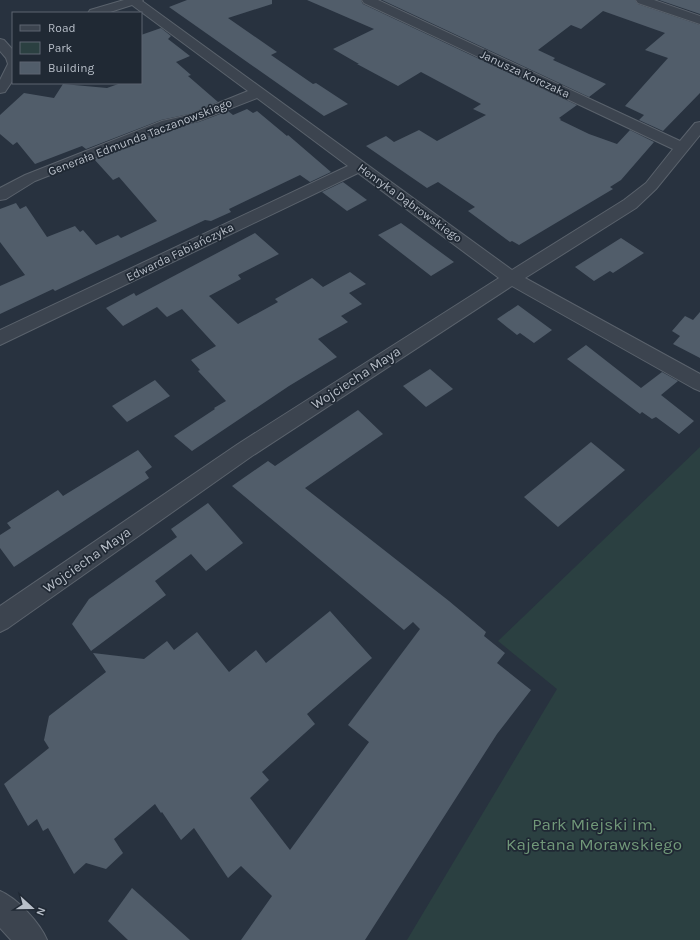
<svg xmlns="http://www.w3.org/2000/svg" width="700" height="940" font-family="Karla,sans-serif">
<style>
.green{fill:#2b4041}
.building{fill:#515d6a}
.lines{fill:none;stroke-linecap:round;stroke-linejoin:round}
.street-casing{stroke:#5a626c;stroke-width:2}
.street{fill:#3c444f;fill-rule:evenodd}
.labels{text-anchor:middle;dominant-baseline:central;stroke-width:3.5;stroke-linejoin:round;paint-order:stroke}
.far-street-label{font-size:12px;fill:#b8bfc9;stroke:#202934}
.street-label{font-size:14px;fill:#b8bfc9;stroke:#202934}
.near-park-label{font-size:17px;fill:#719879;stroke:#202934}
</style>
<rect width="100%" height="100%" fill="#28323f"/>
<path class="green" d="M700,447V940H407L557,689L498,641Z"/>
<g class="building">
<path d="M187,0H272V4L228,18L277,52L271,55L313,84L316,83L348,104L324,116L169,7Z"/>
<path d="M307,0H361L363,4L577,105L559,118L561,119L560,120L589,134L617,144L630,130L654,142L621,180L610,187L613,189L519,245L512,241L510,242L468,211L475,207L438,182L427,188L366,146L386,136L394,142L419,130L437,141L486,115L473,109L481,104L421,72L398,86L357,64H359L333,49L374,29Z"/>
<path d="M382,0H635L638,4L700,25V93L663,131L639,120L644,115L625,106L668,58L645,50L665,33L603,11L581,29L571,25L538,50L555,58L553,60L606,84L589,97Z"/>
<path d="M659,0H700V14Z"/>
<path d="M161,28L171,36L168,39L190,56L176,62L191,75L188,76L218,102L189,114L161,120L86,149L82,146L35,164L17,142L13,145L0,134V115L24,93L54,98L63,84L107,88L121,83H141V35Z"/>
<path d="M247,109L253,113L257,111L287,136L288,135L331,172L310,182L300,175L229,209L231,212L211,221L205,220L55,291L53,289L0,314V286L25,275L0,242V209L16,203L20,209L26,206L47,237L75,226L80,232L83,230L96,245L118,235L121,238L157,221L119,177L113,180L94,159L172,128L199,122L228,111L233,115Z"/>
<path d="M343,182L367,200L347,211L322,192Z"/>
<path d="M401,223L424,240L454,262L431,276L378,235Z"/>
<path d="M255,233L279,254L238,275L241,279L209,296L238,324L278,302L275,299L312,278L323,287L350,272L366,284L349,293L362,304L341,316L348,322L318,339L337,357L289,386L192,451L174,436L215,409L214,408L226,401L198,371L200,370L191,360L216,346L182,309L167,317L157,307L123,326L106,308L134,293L136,296Z"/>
<path d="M621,238L644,253L613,273L610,271L594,281L575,267Z"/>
<path d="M518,305L552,330L534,343L520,333L517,335L497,319Z"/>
<path d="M700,312V358L673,344L680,336L672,331L685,316L693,320Z"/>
<path d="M586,345L641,388L662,372L678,381L661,395L694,421L679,434L656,417L652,419L642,412L640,414L567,359Z"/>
<path d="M430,369L453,389L426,407L403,386Z"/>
<path d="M155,380L170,396L127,422L112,406Z"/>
<path d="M358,410L383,434L305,488L449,601L486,632L484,636L505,653L497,663L531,690L497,734L365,940H241L272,896L241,866L228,878L194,828L181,840L162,812L161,813L155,804L114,839L123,853L106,869L86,863L74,874L48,828L43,831L37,819L28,826L4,784L49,748L44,740L49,716L106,672L93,653L144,659L167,641L174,650L197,632L229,672L256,650L266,663L330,611L372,658L307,714L315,724L262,772L269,780L250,798L290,850L369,742L348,725L420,629L413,622L404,630L232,486L268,461L275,466Z"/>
<path d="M591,442L625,470L558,527L524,497Z"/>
<path d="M138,450L152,467L145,472L149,478L14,567L0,548V535L11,528L7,523L58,490L63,496Z"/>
<path d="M208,503L243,543L206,571L191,554L155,581L166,595L91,651L72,624L89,599L177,537L171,529Z"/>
<path d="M132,888L190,940H128L108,921Z"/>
</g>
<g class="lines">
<g class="street-casing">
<g id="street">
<path d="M124,0H143L142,1L512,270L624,200L646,183L673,149L364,3L362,0H378L680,141L695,123L700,122V135L656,189L636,208L525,278L700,374V391L693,388L512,286L252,456L8,628L0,632V606L238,444L499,278L358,173L0,345V330L348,166L257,98L198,121L172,127L35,181L6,199L0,200V188L25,175L162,121L189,115L248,91L132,5L107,13H88L90,10Z"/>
<path d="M636,0H654L700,16V24L638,3Z"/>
<path d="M0,39L4,40L13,50V80L5,92L0,93V80L8,64L6,58L0,51Z"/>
<path d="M0,891C17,898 40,923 47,940H11L0,928Z"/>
</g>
</g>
<use href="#street" class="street"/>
</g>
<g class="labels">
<g class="far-street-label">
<text transform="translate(525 74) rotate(25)">Janusza Korczaka</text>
<text transform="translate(140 137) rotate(-21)">Generała Edmunda Taczanowskiego</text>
<text transform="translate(410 203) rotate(36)">Henryka Dąbrowskiego</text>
<text transform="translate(180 252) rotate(-26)">Edwarda Fabiańczyka</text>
</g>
<g class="street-label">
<text transform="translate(356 378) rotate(-33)">Wojciecha Maya</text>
<text transform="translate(87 560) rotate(-35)">Wojciecha Maya</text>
</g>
<g class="near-park-label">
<text x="594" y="824">Park Miejski im.<tspan x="594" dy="20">Kajetana Morawskiego</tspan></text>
</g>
</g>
<rect x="12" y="12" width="130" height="72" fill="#202934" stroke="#5d6570"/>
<rect x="20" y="25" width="20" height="6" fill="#3c444f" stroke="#5d6570"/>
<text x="48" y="32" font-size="12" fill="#b8bfc9">Road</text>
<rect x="20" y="42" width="20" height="12" fill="#2b4041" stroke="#5d6570"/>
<text x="48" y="52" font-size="12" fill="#b8bfc9">Park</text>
<rect x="20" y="62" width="20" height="12" fill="#515d6a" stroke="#5d6570"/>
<text x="48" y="72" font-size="12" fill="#b8bfc9">Building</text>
<g transform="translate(32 908) rotate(111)" stroke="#202934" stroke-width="3" paint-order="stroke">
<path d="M0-3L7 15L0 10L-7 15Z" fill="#b8bfc9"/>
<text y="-6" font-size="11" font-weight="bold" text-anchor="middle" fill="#b8bfc9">N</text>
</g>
</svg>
